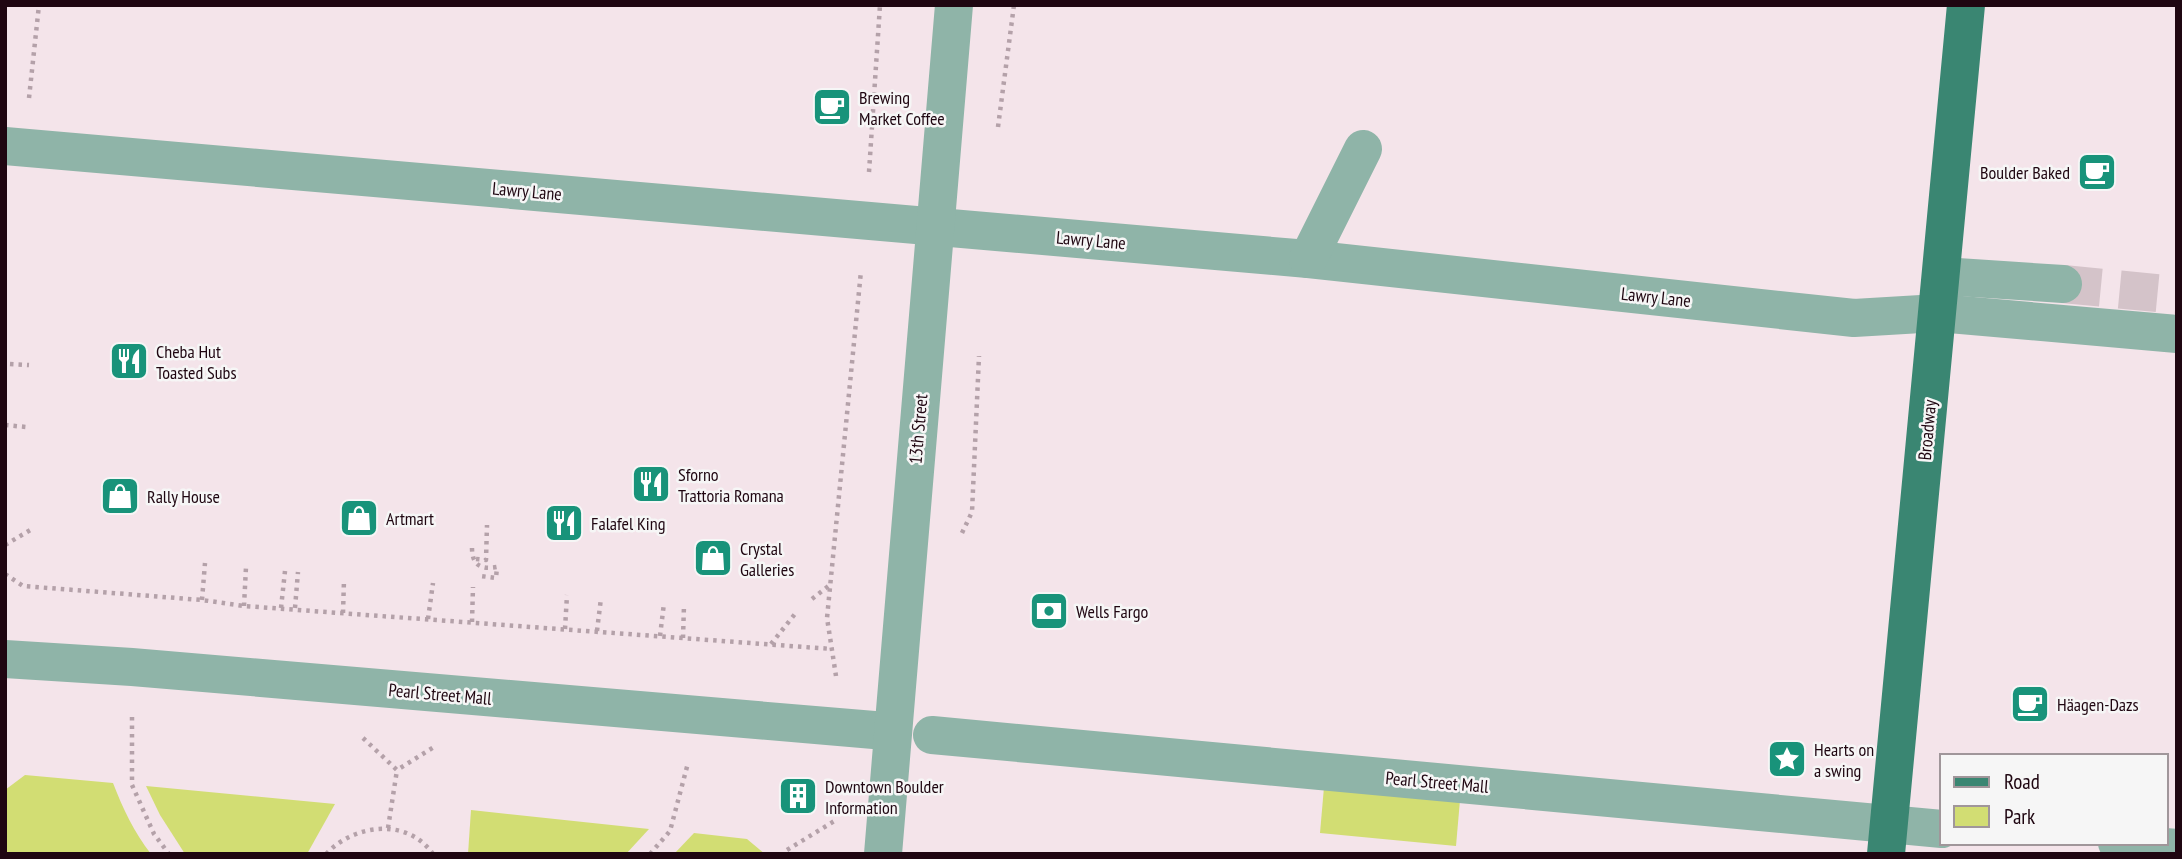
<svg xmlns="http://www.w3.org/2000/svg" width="2182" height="859" font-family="'PT Sans Narrow',sans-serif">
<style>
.green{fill:#d2dd73}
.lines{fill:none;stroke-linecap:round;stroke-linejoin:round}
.minor-tunnel{stroke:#d4c3c9;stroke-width:38;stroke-dasharray:38 19;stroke-linecap:butt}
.path{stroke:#b4a1a9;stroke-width:4.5;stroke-dasharray:3.5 5;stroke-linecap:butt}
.minor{stroke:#8fb4a8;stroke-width:38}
.major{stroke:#3a8672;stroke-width:38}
.labels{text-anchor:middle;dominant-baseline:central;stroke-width:5;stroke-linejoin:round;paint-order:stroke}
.poi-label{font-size:18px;fill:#1f0611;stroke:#f6f6f6;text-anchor:start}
.street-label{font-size:18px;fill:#1f0611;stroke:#f6f6f6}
</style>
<rect width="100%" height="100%" fill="#f4e4ea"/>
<g class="green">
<path d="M25,775L113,783C123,809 134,832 151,854H5V790Z"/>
<path d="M146,786L335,804L307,854H185L160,815Z"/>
<path d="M1324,787L1460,800L1456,846L1320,833Z"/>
<path d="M471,810L649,829L626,854H468Z"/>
<path d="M694,833L747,839L765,854H674Z"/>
</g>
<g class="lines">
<path class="minor-tunnel" d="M2063,284L2177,295"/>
<g class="path">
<path d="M29,98L39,5"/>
<path d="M998,127L1014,5"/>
<path d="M869,172L880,5"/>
<path d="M10,364L29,365"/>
<path d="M5,425L26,427"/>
<path d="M962,533L972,512L979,356"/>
<path d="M5,545L32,529"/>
<path d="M472,548C472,565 481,570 497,567L496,578L481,576"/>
<path d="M476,559L486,560L487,525"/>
<path d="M5,574L23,586L202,600L244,606L832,649"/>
<path d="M812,599L831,584"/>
<path d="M202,600L205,563"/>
<path d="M244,606L246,567"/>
<path d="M281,608L285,571"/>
<path d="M295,608L298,572"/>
<path d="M343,613L344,580"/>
<path d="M428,619L433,583"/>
<path d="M472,622L473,587"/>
<path d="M565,629L567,595"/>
<path d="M597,631L601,598"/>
<path d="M660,636L664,603"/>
<path d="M683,638L684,605"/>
<path d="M771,644L795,614"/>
<path d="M836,676L827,618L861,271"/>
<path d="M132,717V785L154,834L169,854"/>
<path d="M363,738L397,770L434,747V744"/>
<path d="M388,828L397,770"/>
<path d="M787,850L836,820"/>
<path d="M326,854C354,824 407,817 433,854"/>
<path d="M650,854L670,831L688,763"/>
</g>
<g class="minor">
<path d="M5,146L1308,259L1854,318L1938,313L2177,334"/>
<path d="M1308,259L1363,149"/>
<path d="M1942,276L2063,284"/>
<path d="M5,659L132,667L874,730"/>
<path d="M932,735L1942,829"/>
<path d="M2117,843L2177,848"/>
<path d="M883,854L954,5"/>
</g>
<path class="major" d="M1886,854L1966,5"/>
</g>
<defs>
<g id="cafe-square" transform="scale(2.0125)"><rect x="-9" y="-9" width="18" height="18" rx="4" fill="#18937a" stroke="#f6f6f6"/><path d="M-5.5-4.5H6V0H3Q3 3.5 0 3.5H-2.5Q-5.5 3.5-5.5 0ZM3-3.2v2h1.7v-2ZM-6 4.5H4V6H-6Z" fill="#fff"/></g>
<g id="restaurant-square" transform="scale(2.0125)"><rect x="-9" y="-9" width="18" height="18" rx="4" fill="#18937a" stroke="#f6f6f6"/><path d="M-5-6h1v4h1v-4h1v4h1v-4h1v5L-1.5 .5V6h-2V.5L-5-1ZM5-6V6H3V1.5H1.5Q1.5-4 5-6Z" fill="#fff"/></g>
<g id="shop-square" transform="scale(2.0125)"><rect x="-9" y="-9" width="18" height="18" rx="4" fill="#18937a" stroke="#f6f6f6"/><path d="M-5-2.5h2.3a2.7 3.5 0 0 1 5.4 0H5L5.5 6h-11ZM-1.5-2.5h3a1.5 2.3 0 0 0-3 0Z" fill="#fff"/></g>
<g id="bank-square" transform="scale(2.0125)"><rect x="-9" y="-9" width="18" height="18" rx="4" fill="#18937a" stroke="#f6f6f6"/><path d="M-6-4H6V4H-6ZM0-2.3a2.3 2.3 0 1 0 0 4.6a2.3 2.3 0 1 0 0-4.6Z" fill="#fff"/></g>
<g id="sight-square" transform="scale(2.0125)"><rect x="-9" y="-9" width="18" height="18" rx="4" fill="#18937a" stroke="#f6f6f6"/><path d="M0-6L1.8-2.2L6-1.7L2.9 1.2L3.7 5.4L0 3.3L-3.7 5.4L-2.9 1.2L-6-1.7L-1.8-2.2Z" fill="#fff"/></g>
<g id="building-square" transform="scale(2.0125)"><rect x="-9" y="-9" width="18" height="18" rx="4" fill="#18937a" stroke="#f6f6f6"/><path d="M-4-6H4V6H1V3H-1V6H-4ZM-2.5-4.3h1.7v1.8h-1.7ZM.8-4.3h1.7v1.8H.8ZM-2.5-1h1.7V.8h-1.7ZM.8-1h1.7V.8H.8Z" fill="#fff"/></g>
</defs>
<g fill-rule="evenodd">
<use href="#cafe-square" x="832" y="107"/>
<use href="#cafe-square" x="2097" y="172"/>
<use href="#restaurant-square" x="129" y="361"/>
<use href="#restaurant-square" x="651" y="484"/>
<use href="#shop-square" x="120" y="496"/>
<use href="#shop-square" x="359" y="518"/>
<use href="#restaurant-square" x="564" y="523"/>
<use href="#shop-square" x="713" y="558"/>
<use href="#bank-square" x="1049" y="611"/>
<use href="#cafe-square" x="2030" y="704"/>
<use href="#sight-square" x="1787" y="759"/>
<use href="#building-square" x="798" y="796"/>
</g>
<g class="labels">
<g class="poi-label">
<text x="859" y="97">Brewing<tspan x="859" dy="21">Market Coffee</tspan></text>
<text x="2070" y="172" text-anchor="end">Boulder Baked</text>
<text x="156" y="351">Cheba Hut<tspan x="156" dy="21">Toasted Subs</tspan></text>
<text x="678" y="474">Sforno<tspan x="678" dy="21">Trattoria Romana</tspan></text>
<text x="147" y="496">Rally House</text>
<text x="386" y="518">Artmart</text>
<text x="591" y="523">Falafel King</text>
<text x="740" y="548">Crystal<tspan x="740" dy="21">Galleries</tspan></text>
<text x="1076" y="611">Wells Fargo</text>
<text x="2057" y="704">Häagen-Dazs</text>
<text x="1814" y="749">Hearts on<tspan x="1814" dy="21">a swing</tspan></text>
<text x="825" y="786">Downtown Boulder<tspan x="825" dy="21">Information</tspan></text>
</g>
<g class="street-label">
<text transform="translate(527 191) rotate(5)">Lawry Lane</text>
<text transform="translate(1091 240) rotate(5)">Lawry Lane</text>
<text transform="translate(1656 297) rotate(6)">Lawry Lane</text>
<text transform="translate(918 429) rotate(-85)">13th Street</text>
<text transform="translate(1927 430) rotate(-85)">Broadway</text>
<text transform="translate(440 694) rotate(5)">Pearl Street Mall</text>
<text transform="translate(1437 782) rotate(5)">Pearl Street Mall</text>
</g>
</g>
<rect width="2182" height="859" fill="none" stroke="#1f0611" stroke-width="14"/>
<rect x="1940" y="754" width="228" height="91" fill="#f6f6f6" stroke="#a0969a" stroke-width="2"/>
<rect x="1954" y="777" width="35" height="10" fill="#3a8672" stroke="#a0969a" stroke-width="2"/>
<text x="2004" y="789" font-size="21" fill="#1f0611">Road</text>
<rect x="1954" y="806" width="35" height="21" fill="#d2dd73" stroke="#a0969a" stroke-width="2"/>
<text x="2004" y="824" font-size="21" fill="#1f0611">Park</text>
</svg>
